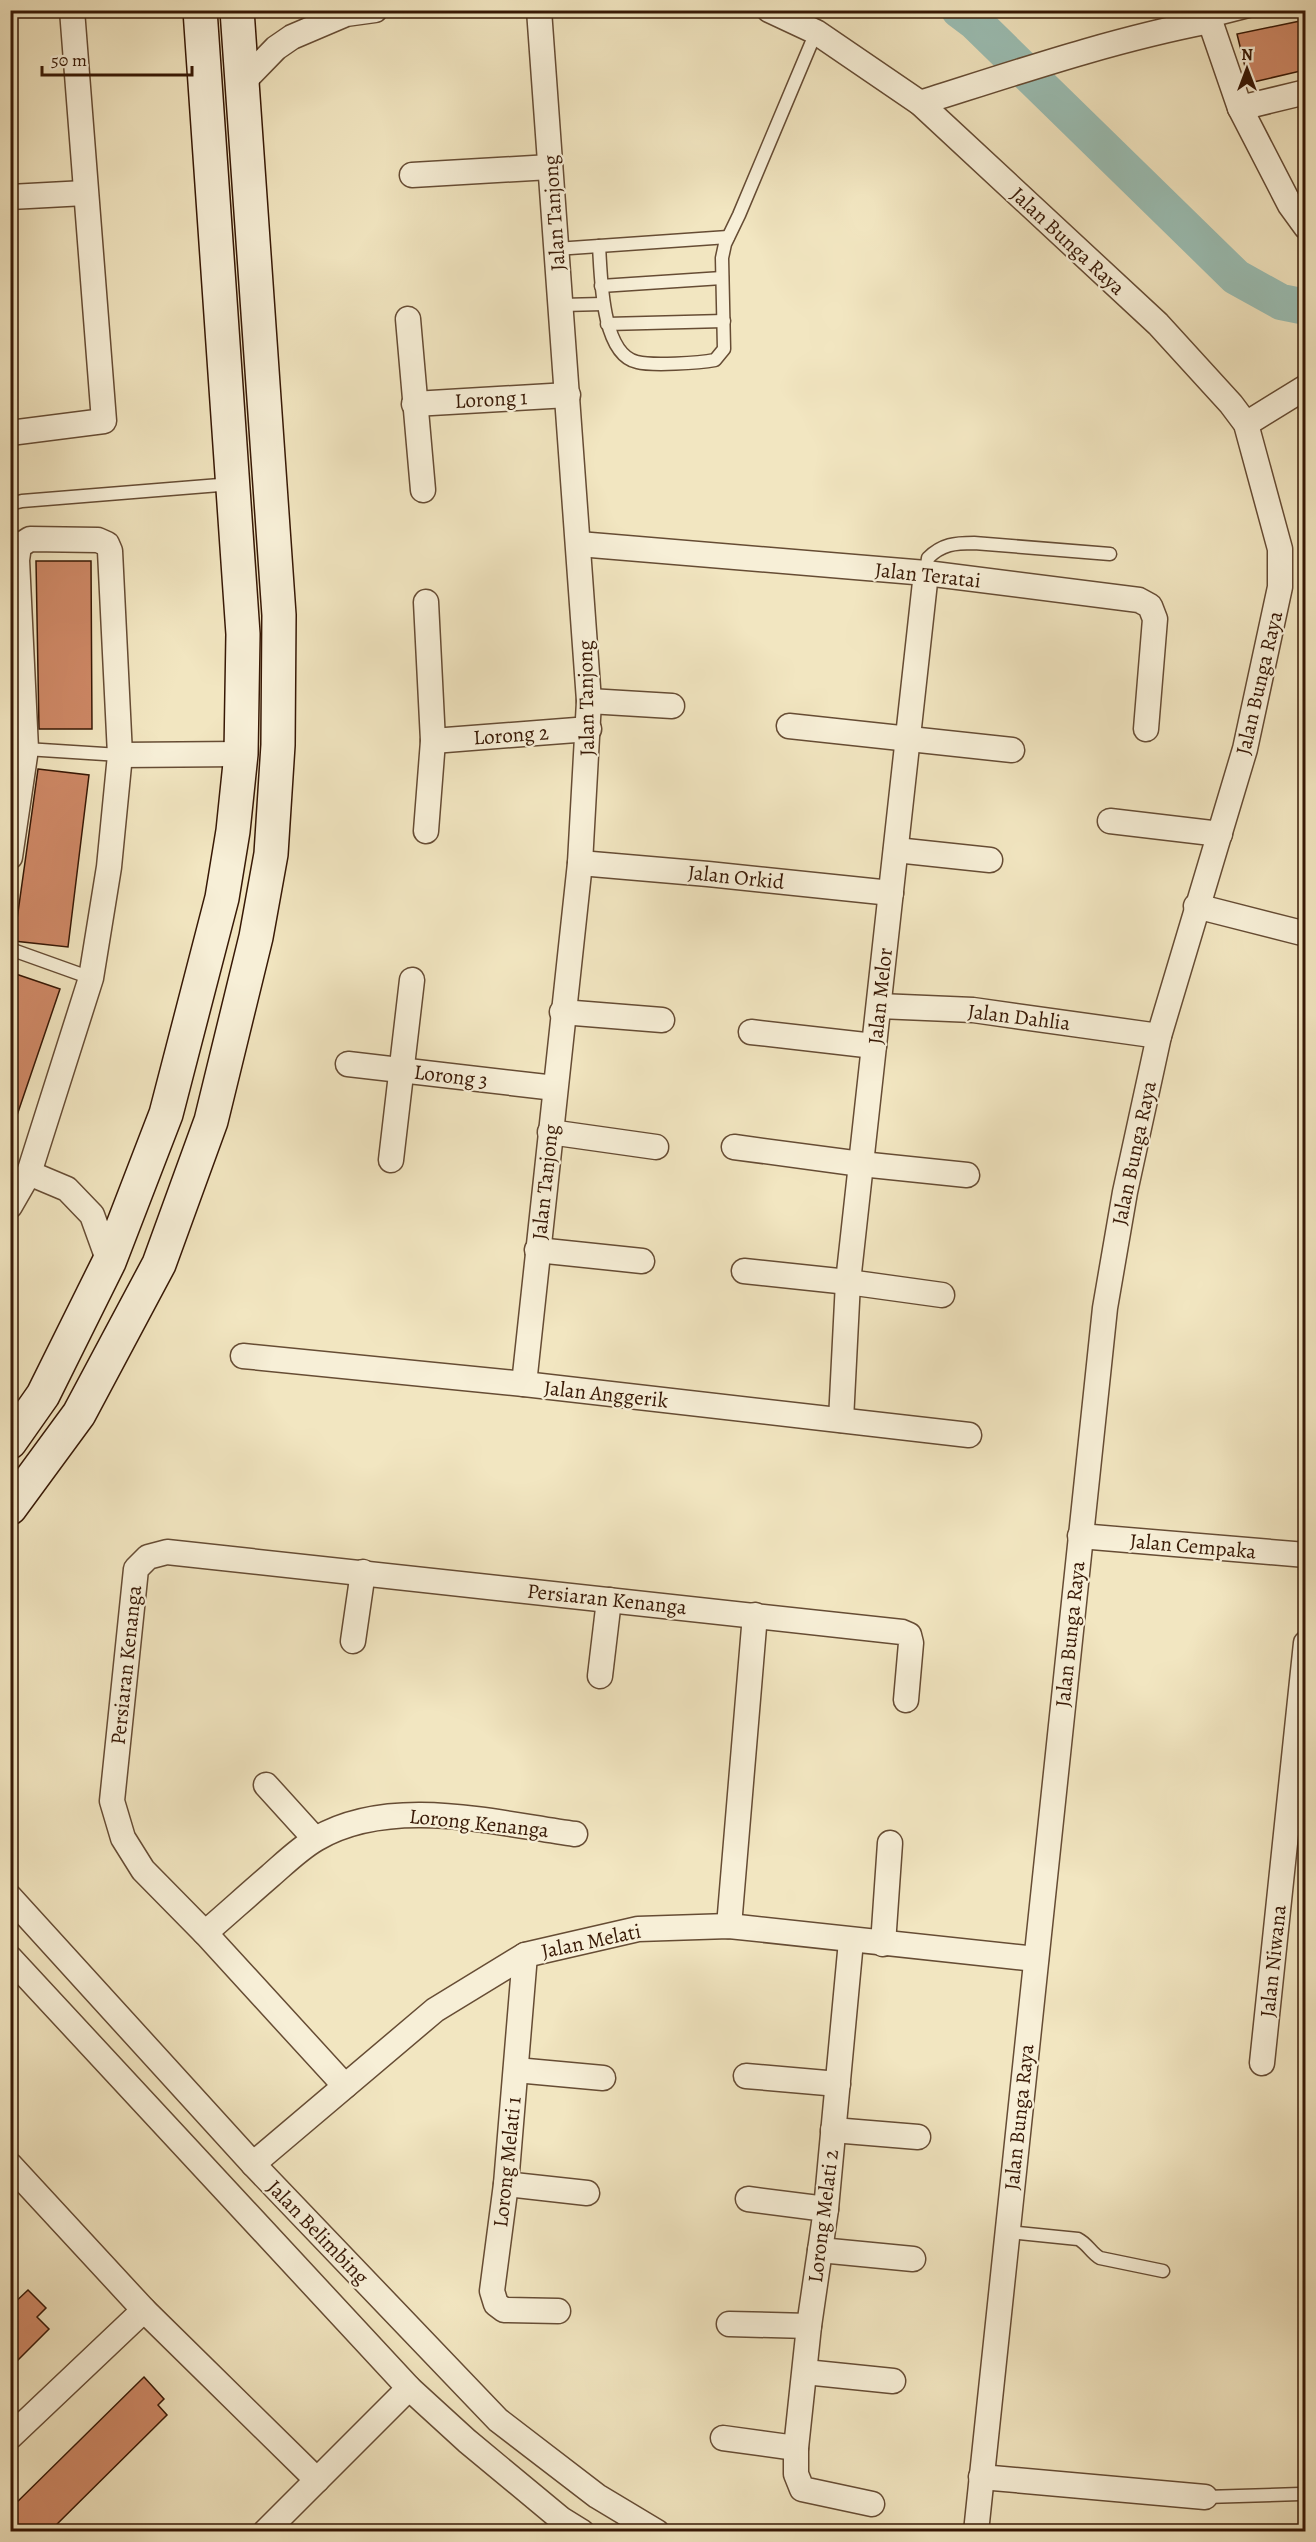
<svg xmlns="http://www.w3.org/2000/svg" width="1316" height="2542" font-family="Alegreya,serif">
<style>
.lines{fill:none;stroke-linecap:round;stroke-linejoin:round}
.river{stroke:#9bbfb5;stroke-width:36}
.building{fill:#cf8967;stroke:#371805;stroke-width:1.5}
.service-casing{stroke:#664c34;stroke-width:15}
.minor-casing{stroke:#664c34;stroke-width:27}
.secondary-casing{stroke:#371805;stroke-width:36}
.service{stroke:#f7efd7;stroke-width:12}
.minor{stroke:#f7efd7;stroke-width:24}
.secondary{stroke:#f7efd7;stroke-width:33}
.labels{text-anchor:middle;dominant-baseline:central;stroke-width:4.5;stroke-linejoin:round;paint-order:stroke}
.street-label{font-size:21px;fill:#371805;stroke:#f7efd7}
</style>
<rect width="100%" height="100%" fill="#f2e6c1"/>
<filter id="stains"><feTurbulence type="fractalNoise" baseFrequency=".00333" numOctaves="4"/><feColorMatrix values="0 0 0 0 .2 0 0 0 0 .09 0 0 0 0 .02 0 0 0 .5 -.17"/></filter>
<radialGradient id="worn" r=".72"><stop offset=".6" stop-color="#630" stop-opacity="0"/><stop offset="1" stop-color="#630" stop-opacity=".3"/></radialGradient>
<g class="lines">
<path class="river" d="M959,10L975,22L1236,277L1281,302L1306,307"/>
</g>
<g class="building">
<path d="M1305,20V70L1249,83L1237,34Z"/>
<path d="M36,561H91L92,729H39Z"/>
<path d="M38,769L89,775L68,947L14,941Z"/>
<path d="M10,972L60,989L13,1127H10Z"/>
<path d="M28,2290L46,2308L37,2317L49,2329L10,2368V2307Z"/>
<path d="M144,2377L164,2399L158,2405L167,2415L49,2532H10V2509Z"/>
</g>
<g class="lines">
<g class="service-casing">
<g id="service">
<path d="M1210,21L1253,10"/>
<path d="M599,246C601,275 601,354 637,362C652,366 699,363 715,360L724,349L722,258L725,244L739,215L816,32"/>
<path d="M556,249L728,237"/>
<path d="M601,286L722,278"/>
<path d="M562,305L603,304"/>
<path d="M607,324L724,321"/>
<path d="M10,504L22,501L232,484"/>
<path d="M926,573L928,558C942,544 955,543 974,543L1110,554"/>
<path d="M26,749L120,755"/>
<path d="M10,949L91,978"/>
<path d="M1008,2232L1078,2239C1088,2244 1091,2253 1100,2258L1163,2271"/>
<path d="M1205,2497L1300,2494"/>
</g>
</g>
<g class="minor-casing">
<g id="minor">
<path d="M769,10L816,32L920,103L1158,324L1231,404L1246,424L1280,549V587L1245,749L1159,1036L1125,1192L1105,1308L976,2532"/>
<path d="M1210,10V21L1240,108L1290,205L1306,227"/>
<path d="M242,83L276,48L292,37L346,14L375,10"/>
<path d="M920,103C1015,73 1111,40 1210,21"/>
<path d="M1240,108L1306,92"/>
<path d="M412,175L550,167"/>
<path d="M10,197L85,193"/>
<path d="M408,319L423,490"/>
<path d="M414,404L568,395"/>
<path d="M1246,424L1306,387"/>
<path d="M10,433L104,421L72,10"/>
<path d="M579,544L926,573L1139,600L1150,606L1155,619L1146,729"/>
<path d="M426,602L433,741L426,831"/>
<path d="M589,701L672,706"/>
<path d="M789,726L1012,750"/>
<path d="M433,741L589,729"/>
<path d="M120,755L241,754"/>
<path d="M1110,821L1220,834"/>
<path d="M896,850L990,860"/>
<path d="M10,857L26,749L17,560L19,546L30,539L98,540L107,544L110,551L120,755L109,867L91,978L29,1173L10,1206"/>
<path d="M580,863L708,874L891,893"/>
<path d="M1196,906L1306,934"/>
<path d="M879,1006L973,1010L1159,1036"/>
<path d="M562,1012L662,1020"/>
<path d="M751,1032L874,1046"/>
<path d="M348,1064L555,1088"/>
<path d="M550,1132L656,1147"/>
<path d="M734,1147L861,1164L967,1175"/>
<path d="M391,1160L412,980"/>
<path d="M29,1173L67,1189L92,1215L109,1262"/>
<path d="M537,1250L642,1261"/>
<path d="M744,1271L848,1282L942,1295"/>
<path d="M243,1356L524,1384L969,1435"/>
<path d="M524,1384L580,863L589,701L539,10"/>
<path d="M841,1420L848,1282L926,573"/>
<path d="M1080,1536L1306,1555"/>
<path d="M353,1641L363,1572"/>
<path d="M600,1676L609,1600"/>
<path d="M266,1785L315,1839"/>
<path d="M10,1897L253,2164L498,2420L597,2496L657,2532"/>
<path d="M729,1926L755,1615"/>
<path d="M205,1933C227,1914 248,1895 270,1876C285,1863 299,1849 316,1839C391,1795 494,1823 575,1834"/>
<path d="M851,1941L826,2209L809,2326L796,2448V2474L802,2489L872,2504"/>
<path d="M883,1944L890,1843"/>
<path d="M525,1955L506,2184L492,2291L496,2304L504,2310L558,2311"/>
<path d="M10,1958L409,2388L467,2441L561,2519L582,2532"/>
<path d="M1262,2063L1306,1643"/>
<path d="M516,2070L603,2078"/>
<path d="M746,2076L838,2084"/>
<path d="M345,2086L205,1933L143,1870L123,1838L112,1801L136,1569L148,1557L167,1552L902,1632L909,1635L911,1643L906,1700"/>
<path d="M833,2130L918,2137"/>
<path d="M253,2164L435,2010L525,1955L638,1929L729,1926L1036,1959"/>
<path d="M10,2165L144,2310L317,2480"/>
<path d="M506,2184L587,2193"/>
<path d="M748,2199L826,2209"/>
<path d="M820,2250L913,2259"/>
<path d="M729,2324L809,2326"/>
<path d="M805,2372L893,2381"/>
<path d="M10,2437L144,2310"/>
<path d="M723,2438L796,2448"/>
<path d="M981,2477L1205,2497"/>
<path d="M265,2532L409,2388"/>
</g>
</g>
<g class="secondary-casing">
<g id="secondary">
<path d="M10,1442L43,1395L109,1262L166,1114L222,898L233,831L241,754L243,634L200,10"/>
<path d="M10,1508L79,1414L159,1264L211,1121L256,937L271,854L278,745L279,615L237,10"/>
</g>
</g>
<use href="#service" class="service"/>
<use href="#minor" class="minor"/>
<use href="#secondary" class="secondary"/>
</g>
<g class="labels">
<g class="street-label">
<text transform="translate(554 213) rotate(-94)">Jalan Tanjong</text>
<text transform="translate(1068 241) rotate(43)">Jalan Bunga Raya</text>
<text transform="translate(491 399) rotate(-3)">Lorong 1</text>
<text transform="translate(928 575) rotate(6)">Jalan Teratai</text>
<text transform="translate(1259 683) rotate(-77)">Jalan Bunga Raya</text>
<text transform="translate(586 698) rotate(-91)">Jalan Tanjong</text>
<text transform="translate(511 735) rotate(-4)">Lorong 2</text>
<text transform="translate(736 877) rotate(6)">Jalan Orkid</text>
<text transform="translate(880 996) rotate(-84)">Jalan Melor</text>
<text transform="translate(1019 1017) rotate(7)">Jalan Dahlia</text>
<text transform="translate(451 1076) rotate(7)">Lorong 3</text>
<text transform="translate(1134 1153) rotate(-78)">Jalan Bunga Raya</text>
<text transform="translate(545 1182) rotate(-84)">Jalan Tanjong</text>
<text transform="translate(606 1394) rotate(6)">Jalan Anggerik</text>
<text transform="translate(1193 1546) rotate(5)">Jalan Cempaka</text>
<text transform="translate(607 1599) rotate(6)">Persiaran Kenanga</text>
<text transform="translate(1070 1634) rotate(-84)">Jalan Bunga Raya</text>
<text transform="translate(126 1665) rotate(-84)">Persiaran Kenanga</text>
<text transform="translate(479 1823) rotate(6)">Lorong Kenanga</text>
<text transform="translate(591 1941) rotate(-12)">Jalan Melati</text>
<text transform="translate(1273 1961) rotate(-84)">Jalan Niwana</text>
<text transform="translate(1019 2117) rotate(-84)">Jalan Bunga Raya</text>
<text transform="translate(507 2162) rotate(-84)">Lorong Melati 1</text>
<text transform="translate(823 2216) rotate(-83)">Lorong Melati 2</text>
<text transform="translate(318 2232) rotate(46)">Jalan Belimbing</text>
</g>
</g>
<rect width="1316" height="2542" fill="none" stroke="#f2e6c1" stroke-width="36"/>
<rect x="12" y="12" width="1292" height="2518" fill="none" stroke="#371805" stroke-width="3"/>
<rect x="18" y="18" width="1280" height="2506" fill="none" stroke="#371805" stroke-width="1.5"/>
<g transform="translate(1247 69)" stroke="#f7efd7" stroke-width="4.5" paint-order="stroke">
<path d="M0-4.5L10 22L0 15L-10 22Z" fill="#371805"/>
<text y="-9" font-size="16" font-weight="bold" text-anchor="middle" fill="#371805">N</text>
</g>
<path d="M42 66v9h150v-9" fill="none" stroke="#371805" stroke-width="3"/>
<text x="51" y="66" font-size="18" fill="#371805" stroke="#f7efd7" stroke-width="4.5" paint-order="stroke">50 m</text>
<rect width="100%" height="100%" filter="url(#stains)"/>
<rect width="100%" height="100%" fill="url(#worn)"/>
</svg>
